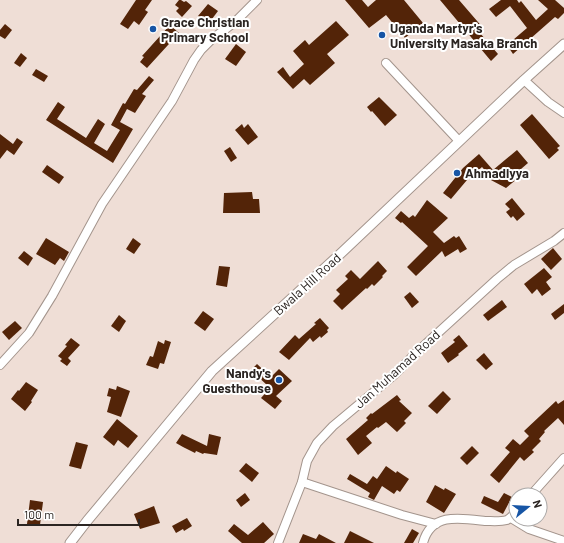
<svg xmlns="http://www.w3.org/2000/svg" width="564" height="543" font-family="Barlow,sans-serif">
<style>
.building{fill:#532408}
.lines{fill:none;stroke-linecap:round;stroke-linejoin:round}
.minor-casing{stroke:#a3948c;stroke-width:10}
.tertiary-casing{stroke:#a3948c;stroke-width:11}
.minor{stroke:#fff;stroke-width:8}
.tertiary{stroke:#fff;stroke-width:9}
.poi-dot{fill:#1755a5;stroke:#fff;stroke-width:1.5}
.labels{text-anchor:middle;dominant-baseline:central;stroke-width:4;stroke-linejoin:round;paint-order:stroke}
.poi-label{font-size:13px;font-weight:bold;fill:#2b2522;stroke:#fff;text-anchor:start}
.street-label{font-size:13px;fill:#2b2522;stroke:#fff}
</style>
<rect width="100%" height="100%" fill="#efded6"/>
<g class="building">
<path d="M136,0H152L145,10L148,12L139,25L134,21L128,29L120,24Z"/>
<path d="M179,0H181L184,2L186,1L192,6L182,17L176,11L179,8L175,5Z"/>
<path d="M345,0H362L368,7L376,0H404L423,23L405,38L386,15L369,28Z"/>
<path d="M440,0H459L484,29L480,33L498,54L491,61Z"/>
<path d="M501,0H517L519,3L521,1L536,20L548,9L538,0H555L564,8V13L558,19L555,17L513,54L507,45L527,28L510,6L496,17L489,9Z"/>
<path d="M208,4L218,11L212,19L211,18L209,21L207,19L205,21L198,16Z"/>
<path d="M336,21L349,35L327,54L335,63L310,85L304,79L293,89L277,72L283,67L290,77L304,64L293,51L305,40L309,45Z"/>
<path d="M5,24L12,30L5,39L0,36V30Z"/>
<path d="M170,25L179,33L147,68L140,62L144,57L142,56Z"/>
<path d="M236,44L246,52L236,66L225,59Z"/>
<path d="M21,53L27,58L20,67L14,63Z"/>
<path d="M36,69L48,76L44,82L32,75Z"/>
<path d="M149,76L154,80L142,94L146,96L135,113L127,109L120,122L133,129L113,163L46,120L58,102L65,107L57,119L86,138L98,119L105,124L94,143L107,151L120,130L111,125L123,103L125,104L134,89L137,90Z"/>
<path d="M379,97L397,115L385,126L372,111L371,112L367,107Z"/>
<path d="M532,114L560,146L557,148L559,150L549,159L520,125Z"/>
<path d="M242,124L244,128L248,124L258,137L248,145L235,130Z"/>
<path d="M0,134L13,144L17,138L23,142L14,155L7,150L0,159Z"/>
<path d="M230,147L237,158L231,162L224,151Z"/>
<path d="M517,150L528,163L514,175L517,179L506,188L489,179L490,176L482,167L467,180L451,199L443,193L463,168L479,154L493,170Z"/>
<path d="M47,165L64,177L59,184L42,172Z"/>
<path d="M252,192L253,199H259L260,213H223L224,193Z"/>
<path d="M512,198L525,214L517,221L513,216L511,218L506,212L510,209L505,204Z"/>
<path d="M427,200L448,218L433,232L444,243L454,236L456,238L459,236L467,249L460,253L458,249L445,257L442,251L416,276L407,267L428,246L402,222L401,223L395,218L401,211L409,218L413,215L415,217Z"/>
<path d="M46,238L69,252L64,261L60,258L55,265L36,254Z"/>
<path d="M133,238L141,244L134,254L126,249Z"/>
<path d="M553,248L562,259L551,270L541,259Z"/>
<path d="M24,251L33,258L28,266L18,258Z"/>
<path d="M378,261L387,271L382,276L383,277L374,286L372,284L367,289L366,288L342,310L333,301L340,294L336,290L348,279L345,276L351,270L360,279Z"/>
<path d="M219,266L230,267L227,287L216,285Z"/>
<path d="M544,268L552,277L546,282L551,289L542,296L537,289L532,294L524,284Z"/>
<path d="M410,292L419,302L412,308L404,297Z"/>
<path d="M502,300L507,307L488,321L483,315Z"/>
<path d="M564,304V313L555,320L551,314Z"/>
<path d="M203,311L214,319L205,331L194,323Z"/>
<path d="M119,315L126,321L119,332L111,326Z"/>
<path d="M320,318L329,328L327,330L328,332L321,338L320,336L313,342L310,338L289,360L279,352L295,335L299,339L316,324L314,323Z"/>
<path d="M15,321L22,328L9,340L2,332Z"/>
<path d="M459,335L468,346L458,354L459,355L448,363L441,353L455,342L453,340Z"/>
<path d="M71,338L80,345L68,358L71,361L67,366L60,361L62,359L58,356L67,346L65,345Z"/>
<path d="M165,340L171,342L164,364L160,363L158,369L146,365L150,356L153,357L158,341L164,344Z"/>
<path d="M484,353L493,364L486,370L476,360Z"/>
<path d="M257,364L271,377L279,369L292,381L276,396L282,401L275,409L261,398L270,388L251,370Z"/>
<path d="M26,382L38,390L31,401L32,402L25,411L11,399L18,390L19,391Z"/>
<path d="M117,386L130,391L121,417L107,412L111,397L107,396L109,388L116,390Z"/>
<path d="M443,391L451,399L437,414L428,406Z"/>
<path d="M397,395L401,400L399,401L412,413L404,421L406,423L397,432L386,422L378,428L377,427L366,436L372,443L358,455L346,439L368,420L366,418L371,413L372,414Z"/>
<path d="M564,400V425L558,418L544,431L545,432L539,439L541,441L532,450L534,452L524,461L520,457L499,483L490,475L510,452L505,448L513,439L520,445L529,436L524,431L556,401L558,404Z"/>
<path d="M117,419L138,436L128,448L118,440L114,446L103,437Z"/>
<path d="M182,434L207,446L209,434L221,437L217,455L204,453L203,454L196,451L195,453L183,447L176,443Z"/>
<path d="M76,442L88,445L81,469L69,466Z"/>
<path d="M472,446L479,453L467,465L460,458Z"/>
<path d="M246,463L259,473L252,482L239,471Z"/>
<path d="M386,466L396,473L397,471L409,479L400,492L397,490L394,494L382,486L374,500L368,497L370,493L347,479L350,474L367,484L373,476L377,479Z"/>
<path d="M435,485L444,490L445,488L456,494L444,513L426,502Z"/>
<path d="M245,493L250,500L241,507L236,500Z"/>
<path d="M504,493L512,497L503,514L481,503L484,496L498,502Z"/>
<path d="M30,500L43,502L40,525L27,524Z"/>
<path d="M154,506L160,523L140,529L134,514Z"/>
<path d="M187,518L192,526L184,531L183,529L176,533L172,526Z"/>
<path d="M263,522L274,534L264,543H242L228,531L234,524L248,535Z"/>
<path d="M412,529L419,533L413,543H404Z"/>
<path d="M350,531L374,543H344Z"/>
<path d="M303,534L316,539L319,534L336,543H299Z"/>
</g>
<g class="lines">
<g class="minor-casing">
<g id="minor">
<path d="M386,63L459,141"/>
<path d="M524,80L548,102L564,113"/>
<path d="M0,365L29,333L52,296L102,204L172,101L194,60L201,50L211,40L236,21L257,0"/>
<path d="M302,482L402,515L436,524"/>
<path d="M531,495L564,458"/>
<path d="M511,518L529,529L564,541"/>
<path d="M278,543L302,482L307,461L317,443L333,426L394,375L417,352L497,279L514,265L554,241L564,233"/>
<path d="M423,543C431,512 461,518 485,521C492,521 500,522 507,520C511,518 513,515 516,512"/>
</g>
</g>
<g class="tertiary-casing">
<path id="tertiary" d="M70,543L87,521L212,371L338,256L524,80L564,44"/>
</g>
<use href="#minor" class="minor"/>
<use href="#tertiary" class="tertiary"/>
</g>
<g class="poi-dot">
<circle cx="153" cy="29" r="4"/>
<circle cx="382" cy="35" r="4"/>
<circle cx="457" cy="173" r="4"/>
<circle cx="279" cy="380" r="4"/>
</g>
<g class="labels">
<g class="poi-label">
<text x="161" y="22">Grace Christian<tspan x="161" dy="15">Primary School</tspan></text>
<text x="390" y="28">Uganda Martyr's<tspan x="390" dy="15">University Masaka Branch</tspan></text>
<text x="465" y="173">Ahmadiyya</text>
<text x="271" y="373" text-anchor="end">Nandy's<tspan x="271" dy="15">Guesthouse</tspan></text>
</g>
<g class="street-label">
<text transform="translate(307 284) rotate(-42)">Bwala Hill Road</text>
<text transform="translate(397 369) rotate(-42)">Jan Muhamad Road</text>
</g>
</g>
<g transform="translate(528 507) rotate(72)"><circle r="19" fill="#ffffff" stroke="#aaa8a7"/>
<path d="M0-3L7 15L0 10L-7 15Z" fill="#1755a5"/>
<text y="-6" font-size="11" font-weight="bold" text-anchor="middle" fill="#2b2522">N</text>
</g>
<path d="M18 519v6h121v-6" fill="none" stroke="#2b2522" stroke-width="2"/>
<text x="24" y="519" font-size="12" fill="#2b2522" stroke="#ffffff" stroke-width="3" paint-order="stroke">100 m</text>
</svg>
